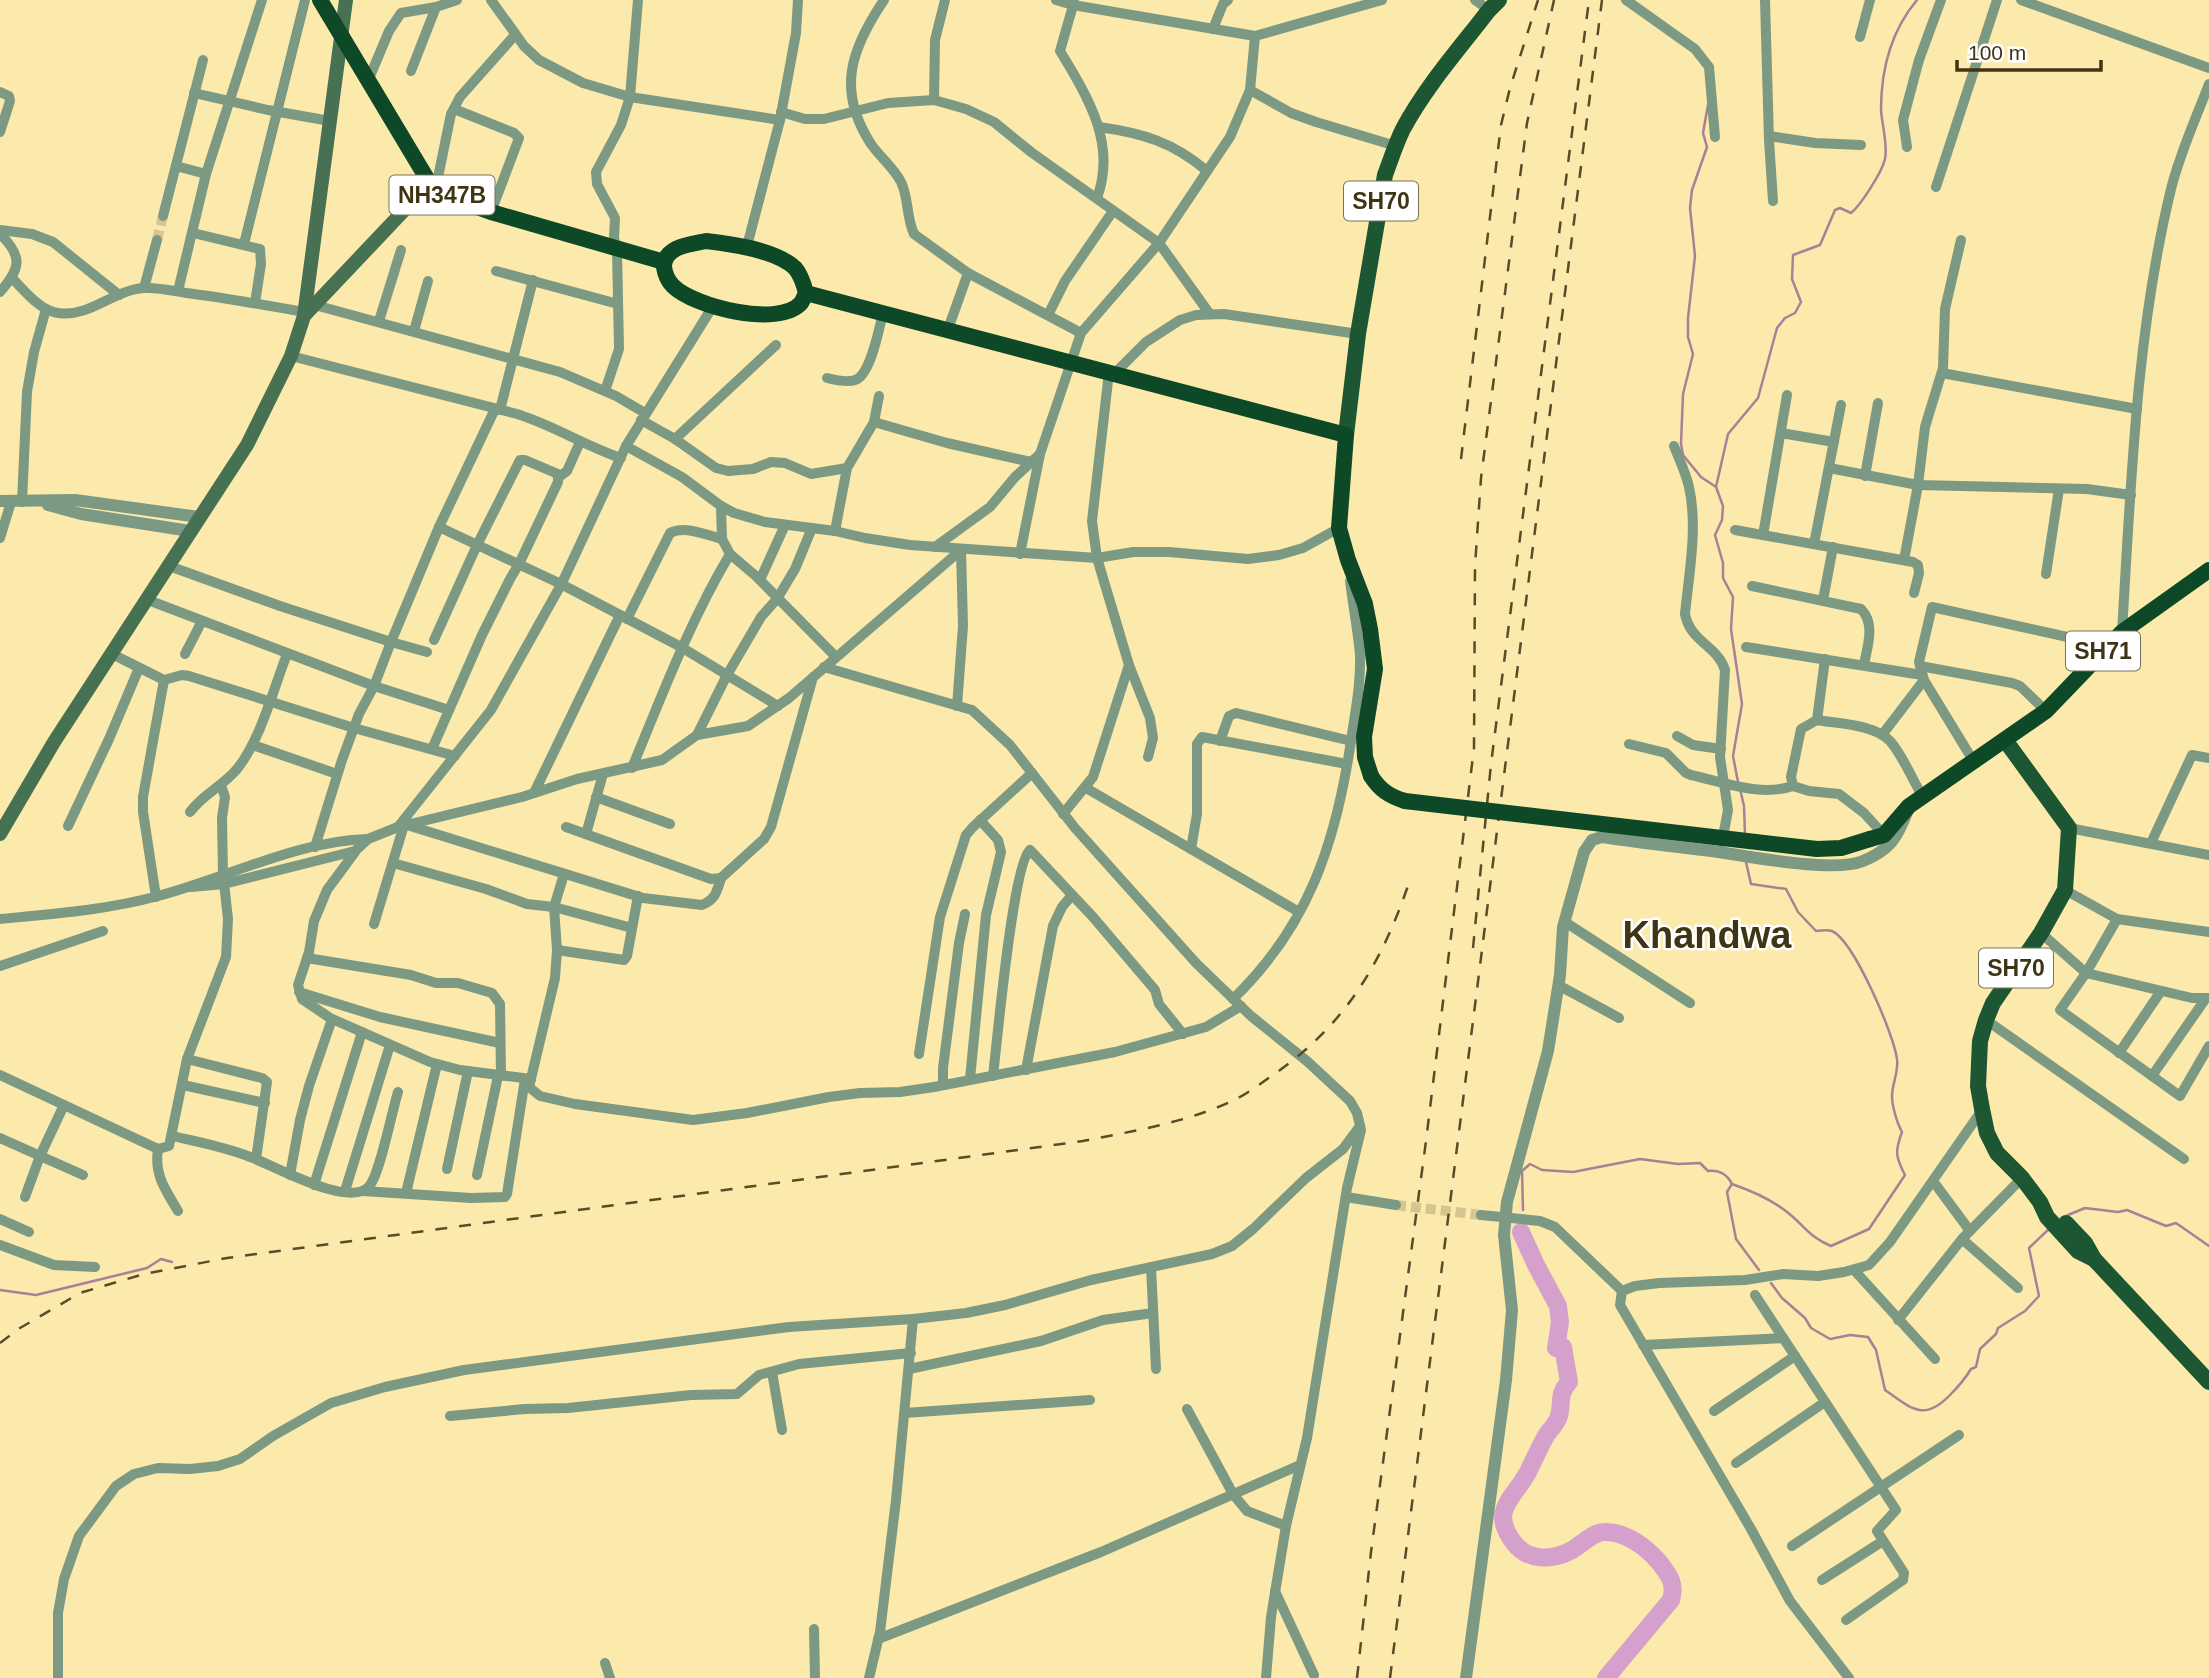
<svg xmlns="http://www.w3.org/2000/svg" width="2209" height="1678" font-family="Helvetica,sans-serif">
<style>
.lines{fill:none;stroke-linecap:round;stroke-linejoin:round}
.stream{stroke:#a98095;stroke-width:2.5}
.river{stroke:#d6a0cc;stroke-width:18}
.minor-tunnel{stroke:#d6c58e;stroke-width:10;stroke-dasharray:10 5;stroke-linecap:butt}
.minor{stroke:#7c9983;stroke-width:10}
.tertiary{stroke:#7c9983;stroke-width:12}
.secondary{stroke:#467253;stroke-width:14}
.primary{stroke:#1c5632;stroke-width:16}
.trunk{stroke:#0e4927;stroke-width:16}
.rail{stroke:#584d29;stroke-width:2.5;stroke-dasharray:12 12;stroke-linecap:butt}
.trunk-bridge{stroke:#0e4927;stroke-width:16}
.labels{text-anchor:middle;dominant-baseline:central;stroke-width:5;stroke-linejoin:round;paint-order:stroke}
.shield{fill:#fff;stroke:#79725b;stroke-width:2}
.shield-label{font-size:23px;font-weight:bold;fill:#3f3515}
.town-label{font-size:38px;font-weight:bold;fill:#3f3515;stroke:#fff}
</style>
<rect width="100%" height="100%" fill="#fce9ac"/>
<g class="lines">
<g class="stream">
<path d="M1708,105L1703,133L1707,147L1692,190L1690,208L1695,256L1688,318V337L1693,354L1683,394L1681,444L1683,455L1701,477L1716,487"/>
<path d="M1738,782L1733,756L1742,704L1731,629L1733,597L1723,578V563L1715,535L1722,520L1723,506L1716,487L1728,434L1758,398L1777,328L1785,318L1795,313L1801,302L1792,279L1793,255L1820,245L1835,210L1840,208L1851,213C1861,205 1882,172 1885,159C1888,145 1882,125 1881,110C1881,70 1891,31 1917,0"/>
<path d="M1740,789L1744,806L1745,834"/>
<path d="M1732,1184C1752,1191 1771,1199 1787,1212C1805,1226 1808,1236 1831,1246L1869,1229L1905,1175C1895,1156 1895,1151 1902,1132C1897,1123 1892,1106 1892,1096C1892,1084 1899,1071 1897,1059C1894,1035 1854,941 1832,931C1827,929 1821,931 1816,931L1798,912L1786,889L1751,884L1746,862"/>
<path d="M1523,1210L1522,1171L1530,1164L1542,1170L1573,1172L1640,1159L1678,1164L1700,1163L1708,1171C1720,1170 1727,1174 1732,1184L1727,1192L1736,1239L1759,1270"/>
<path d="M2068,1215L2085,1208L2118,1212L2127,1210L2166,1226L2176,1223L2209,1246"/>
<path d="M1771,1283L1782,1298L1805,1318L1811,1328L1830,1339L1850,1335L1868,1337L1876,1350L1885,1390C1912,1409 1924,1422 1950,1395C1958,1387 1965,1379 1971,1369L1976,1367L1980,1349L1996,1334L1998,1328L2025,1311L2039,1296L2029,1248L2050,1228"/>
<path d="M0,1290L36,1295L147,1268L161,1259L172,1262"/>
</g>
<path class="river" d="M1521,1232L1536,1265L1558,1306L1560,1322L1556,1348L1563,1347L1569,1382C1557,1396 1563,1401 1559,1416C1557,1423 1551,1429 1547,1434C1540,1446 1534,1460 1528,1472C1513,1500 1489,1510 1514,1543C1528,1561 1552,1561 1572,1550C1581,1545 1593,1532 1604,1532C1625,1531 1646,1547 1659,1562C1669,1575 1676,1583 1671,1600L1606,1678"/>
<g class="minor-tunnel">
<path d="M157,240L163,216"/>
<path d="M1396,1205L1481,1215"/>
</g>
<g class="minor">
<path d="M491,0L524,46L539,60L583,83L630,97L780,120L796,33L798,0"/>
<path d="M884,0C851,49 836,90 871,144C880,157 894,168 901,182C909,198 906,217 914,234L968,273L1081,333"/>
<path d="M1056,0L1073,5L1255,36L1382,0"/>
<path d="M1475,0L1489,10"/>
<path d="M1626,0L1695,49L1709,67L1715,137"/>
<path d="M1765,0L1769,140L1773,201"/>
<path d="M2021,0L2209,68"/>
<path d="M1074,2L1060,51C1088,97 1117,144 1097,198"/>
<path d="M1213,29L1223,4L1228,0"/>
<path d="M1860,37L1870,0"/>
<path d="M411,71L436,7"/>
<path d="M368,81L389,31L401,13L436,7L457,0"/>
<path d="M1250,90L1291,113L1316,122L1396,146"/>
<path d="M0,92L9,96L10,101L0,132"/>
<path d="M194,93L268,110L330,121"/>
<path d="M934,100L935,40L945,0"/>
<path d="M454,109L514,133L519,138L491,212"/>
<path d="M781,112L805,119H824L888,103L934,100L966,109L994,122L1031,152L1159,243L1209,313"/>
<path d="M1099,127C1142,133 1173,142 1207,171"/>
<path d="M1769,136L1815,143L1861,145"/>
<path d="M1907,147L1903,120L1919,60L1941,0"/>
<path d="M176,166L206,174"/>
<path d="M1936,187L1997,0"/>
<path d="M435,192L451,114L460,97L515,35"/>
<path d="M163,216L203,60"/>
<path d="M0,230L32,234L53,242L119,295"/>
<path d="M193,233L260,249L261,264L255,303"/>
<path d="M0,234C24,257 20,269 0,292"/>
<path d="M244,244L305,0"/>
<path d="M747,246L780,120"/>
<path d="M496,271L618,304"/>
<path d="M12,278C24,290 40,311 58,313C89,318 113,290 144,288C158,287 174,291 187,293C226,298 265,305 304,312"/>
<path d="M144,288L157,240"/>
<path d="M178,291L206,174L262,0"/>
<path d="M315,305L560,372L616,396L645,413"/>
<path d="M1048,315L1065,281L1113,211"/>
<path d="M379,321L401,250"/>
<path d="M948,329L968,273"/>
<path d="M414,331L428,281"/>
<path d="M291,356L517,414C553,425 585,446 621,458"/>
<path d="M1109,372L1092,521L1097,558L1129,665L1150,718L1153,738L1148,757"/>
<path d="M1942,373L2137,409"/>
<path d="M1114,374L1146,342L1180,320L1196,315L1224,314L1358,334"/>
<path d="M827,378C835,380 847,383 855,380C871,375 879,328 883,313"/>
<path d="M605,391L619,349L617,250L614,238L615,218L597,184L596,172L621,125L630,97L638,0"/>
<path d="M500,410L533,280"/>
<path d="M641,420L675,439L716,468L728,471L753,469L771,462L785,463L811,474L847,468"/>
<path d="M874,422L947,443L1031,462"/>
<path d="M1781,433L1834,442"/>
<path d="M675,439L776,345"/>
<path d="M626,446L682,477L721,506L734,513L765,522L835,531L865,538L910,545L1097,558L1133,552H1169L1248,559L1279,555L1303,548L1339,528"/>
<path d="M1674,446C1679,459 1686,473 1689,487C1698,528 1689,573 1685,614C1690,642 1718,646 1725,670L1720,757L1728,810L1722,842"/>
<path d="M1829,468L1918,485L2087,489L2131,495"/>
<path d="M1865,476L1878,403"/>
<path d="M559,477L567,471L580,442"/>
<path d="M22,502L27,392L34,352L46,309"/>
<path d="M721,506L722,539L730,554L757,577L836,657"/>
<path d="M439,527L561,584L681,647L778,706"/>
<path d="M1735,530L1913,562L1918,565L1919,573L1914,593"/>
<path d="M835,531L847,468L874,422L879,396"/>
<path d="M1763,535L1787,395"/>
<path d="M0,538L11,502"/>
<path d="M1814,544L1841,405"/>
<path d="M935,547L990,507L1015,477L1040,454L1081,333L1159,243L1230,137L1250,90L1255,36"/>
<path d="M1020,554L1040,454"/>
<path d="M1904,560L1918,485L1925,427L1943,368L1945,309L1961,240"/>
<path d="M169,566L280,606L391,642L439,527L495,409"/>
<path d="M2046,574L2059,489"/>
<path d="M760,580L785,525"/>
<path d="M1752,586L1861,609C1876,624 1867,647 1864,665"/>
<path d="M148,600L374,686L449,710"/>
<path d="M1823,600L1833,547"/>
<path d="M627,619L670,533C685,525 706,535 722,539"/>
<path d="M2122,632C2131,484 2136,333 2171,189C2180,153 2196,118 2209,84"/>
<path d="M1746,647L1922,675"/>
<path d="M112,654L164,680L182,675L189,676L354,728L455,756"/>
<path d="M185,654L202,621"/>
<path d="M1920,666L2012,683L2020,686L2046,711"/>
<path d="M824,667L972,710L1010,745L1075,828L1196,963L1251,1016L1308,1062L1350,1101L1357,1113L1361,1130L1347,1188L1307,1438L1286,1526L1271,1617L1266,1678"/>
<path d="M957,706L963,626L961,550"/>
<path d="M1817,720L1825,659"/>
<path d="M697,735L727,675L761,617L777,599L795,569L812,528"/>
<path d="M1882,735L1924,680"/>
<path d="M1677,736L1693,745L1721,749"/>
<path d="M1220,741L1229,716L1236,713L1351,741"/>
<path d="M1629,744L1666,753L1686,773L1691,775C1723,782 1761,797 1793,786"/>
<path d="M253,745L337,774"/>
<path d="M432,749L482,635L510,579L519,564L558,482V474L525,460H520L477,545L434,640"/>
<path d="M1974,762L1924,680L1919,662L1932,607L2108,646"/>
<path d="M632,768C662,695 690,621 730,554"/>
<path d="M1086,788L1299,912"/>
<path d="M534,793L620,615"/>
<path d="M596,797L670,824"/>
<path d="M190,812C203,794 223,786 237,769C261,739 273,690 287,654"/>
<path d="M1063,814L1093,777L1129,665"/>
<path d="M407,825L643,898L702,905C716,899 717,891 721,878"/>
<path d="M68,826L109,739L139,668"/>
<path d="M398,827L491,710L562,583L626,446L713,306"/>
<path d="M566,827L711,879L721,878L764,839L771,827L813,677"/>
<path d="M2069,828L2209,855"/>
<path d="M586,834L603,774"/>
<path d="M1884,835L1864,813L1839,794L1809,791L1793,786L1791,777L1801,729L1817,720C1839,724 1873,724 1890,741C1902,754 1913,781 1923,797"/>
<path d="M2151,843L2192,755L2209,758"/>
<path d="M315,847L342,760L359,714L374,686L391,642L427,652"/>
<path d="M1191,849L1197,814V744L1202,737L1347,764"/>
<path d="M355,852L327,890L314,921L309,952L298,985L302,999L330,1018L430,1062L460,1070L531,1079"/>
<path d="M393,863L486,889L527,904L554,907L632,928"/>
<path d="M564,874L554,907L557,950L555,978L529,1087L540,1096L575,1104L693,1120L747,1113L829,1097L860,1093L900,1092L934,1087L1115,1052L1206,1027L1241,1006"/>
<path d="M191,887L224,884L355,851L368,839L398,827L522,797L577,779L662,760L697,735L748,726L789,698L961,550"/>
<path d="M2065,890L2117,919L2209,932"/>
<path d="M156,897L143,812V797L164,680"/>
<path d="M0,919C52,914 107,910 158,896C227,878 296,841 368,839"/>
<path d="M2117,919L2086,973L2060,1010L2180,1096L2209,1046"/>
<path d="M1565,922L1690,1003"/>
<path d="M374,924L404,825"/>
<path d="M2041,933L2086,973L2192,998H2209"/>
<path d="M557,950L624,960L627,956L638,896"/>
<path d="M307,958L411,975L436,983H458L492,993L500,1004L501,1076"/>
<path d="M0,966L103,931"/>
<path d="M1558,985L1619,1018"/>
<path d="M299,992L380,1017L500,1043"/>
<path d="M1233,999C1309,926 1336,842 1351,741C1355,713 1361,684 1360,655C1358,631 1353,606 1350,581"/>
<path d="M1986,1020L2184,1159"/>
<path d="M2119,1053L2161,991"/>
<path d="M919,1054L940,917L966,835L973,827L1032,773"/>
<path d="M187,1059L262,1078L267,1082L256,1159"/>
<path d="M1026,1070L1053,926L1062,907L1072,895"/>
<path d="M0,1075L158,1149L169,1146L187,1059L226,957L228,919L223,874L222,818L225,797L221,785"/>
<path d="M993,1076C997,1043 1013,863 1030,850L1093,917L1155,990L1159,1004L1183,1034"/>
<path d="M2152,1076L2206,998"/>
<path d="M970,1079L986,915L1001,852L998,840L980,820"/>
<path d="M943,1084V1068L959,943L965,914"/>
<path d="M183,1085L265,1103"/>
<path d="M172,1136C198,1142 225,1147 250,1157C272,1164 352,1211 370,1185C380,1173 392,1111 398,1092"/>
<path d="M0,1138L83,1175"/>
<path d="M158,1149C154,1175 165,1189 178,1211"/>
<path d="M447,1169L468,1071"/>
<path d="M290,1175L300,1120L309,1086L332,1019"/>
<path d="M477,1175L498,1076"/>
<path d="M1933,1181L1970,1231"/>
<path d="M314,1185L362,1032"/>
<path d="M345,1191L390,1045"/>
<path d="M363,1191L471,1198L505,1197L507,1194L525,1079"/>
<path d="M406,1193L437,1064"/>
<path d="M25,1197L40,1156L64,1105"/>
<path d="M1346,1197L1396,1205"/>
<path d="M1481,1215L1540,1221L1555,1227L1622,1291"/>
<path d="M0,1219L29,1232"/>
<path d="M1962,1239L2018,1288"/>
<path d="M0,1245L54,1265L95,1267"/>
<path d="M1151,1267L1156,1369"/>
<path d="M1854,1270L1935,1359"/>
<path d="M1755,1295L1896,1510L1877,1531L1904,1573L1903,1580L1846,1620"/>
<path d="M1898,1320L1962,1239L2022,1178"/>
<path d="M1643,1345L1783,1338"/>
<path d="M909,1369L1041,1341L1103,1320L1153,1313"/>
<path d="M772,1372L782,1430"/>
<path d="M1187,1409L1233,1494L1247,1511L1286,1526"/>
<path d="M1714,1411L1795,1356"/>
<path d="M905,1413L1090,1400"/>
<path d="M450,1416L525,1409L568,1408L691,1395L737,1394L759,1375L799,1364L911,1353"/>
<path d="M1736,1463L1825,1402"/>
<path d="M1792,1546L1959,1435"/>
<path d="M1822,1580L1883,1541"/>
<path d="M1275,1591L1314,1675"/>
<path d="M814,1629L815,1678"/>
<path d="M878,1639L1101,1552L1300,1465"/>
<path d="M605,1663L610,1678"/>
<path d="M58,1678V1613L64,1579L79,1536L116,1486L134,1474L158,1468L190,1469L218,1466L240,1459L273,1436L331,1403L385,1387L464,1370L789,1327L913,1319L966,1313L1005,1305L1091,1280L1212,1254L1232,1246L1253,1229L1306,1178L1343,1149L1360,1126"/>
<path d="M869,1678L880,1632L896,1500L913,1319"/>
<path d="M1849,1678L1790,1601L1751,1529L1620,1305L1622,1291L1635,1286L1659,1283L1745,1280L1783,1274L1818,1276L1844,1272L1869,1265L1890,1242L1982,1110"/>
</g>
<g class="tertiary">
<path d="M0,501L75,500L199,517"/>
<path d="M48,505L81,514L190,531"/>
<path d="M1466,1678L1506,1380L1512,1310L1504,1235L1507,1202L1548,1051L1560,975L1563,927L1584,852L1592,840L1602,837C1641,843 1680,847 1719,852C1752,857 1834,873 1863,861C1890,850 1897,838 1907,812"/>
</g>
<g class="secondary">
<path d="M304,316L429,184"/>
<path d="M0,834L54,742L247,445L291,356L304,316L346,0"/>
</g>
<g class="primary">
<path d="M1346,435L1358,334L1385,175C1391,159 1396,143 1403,129C1426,86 1460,48 1489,10L1499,0"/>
<path d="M2005,740L2069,828L2065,890L2041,933L1993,1003L1986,1020L1980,1041L1978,1086L1982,1109L1987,1133L1997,1153L2022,1178L2040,1202L2047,1217L2078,1251L2094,1259"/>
<path d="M2066,1223L2085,1243L2094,1259L2209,1382"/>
</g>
<g class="trunk">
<path d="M320,0L435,192L491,212L664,262"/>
<path d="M706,241C732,244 776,250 795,268C801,275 804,285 806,293C804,297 803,300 801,303C779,328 694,307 673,286C668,281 665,274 664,267C664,246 691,244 706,241Z"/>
<path d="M806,293L1346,435L1339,528L1348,560L1365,604L1370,629L1375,669L1364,737L1365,757L1371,776"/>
<path d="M1870,839L1884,835L1909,806L2046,711L2122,632L2209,570"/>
</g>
<g class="rail">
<path d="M1461,459L1501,125L1510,88L1538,0"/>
<path d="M1473,948L1491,764L1589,0"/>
<path d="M0,1343L20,1328L80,1293L144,1274L227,1258L1083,1141C1133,1131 1185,1123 1232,1101C1247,1094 1260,1084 1273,1075C1347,1024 1383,961 1411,877"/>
<path d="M1357,1678L1371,1552L1426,1141L1474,748L1475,566L1481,478L1527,123L1554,0"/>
<path d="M1390,1678L1602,0"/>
</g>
<path class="trunk-bridge" d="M1371,776C1380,790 1389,796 1405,801L1817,849L1841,848L1870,839"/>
</g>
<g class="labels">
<g class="shield">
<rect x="389.5" y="175.5" width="105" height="39" rx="5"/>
<rect x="1344" y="181.5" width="74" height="39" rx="5"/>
<rect x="2066" y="631.5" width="74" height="39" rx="5"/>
<rect x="1979" y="948.5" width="74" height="39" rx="5"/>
</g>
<g class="shield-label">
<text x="442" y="195">NH347B</text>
<text x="1381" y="201">SH70</text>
<text x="2103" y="651">SH71</text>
<text x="2016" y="968">SH70</text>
</g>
<g class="town-label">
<text x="1707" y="935">Khandwa</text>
</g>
</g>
<path d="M1957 60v10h144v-10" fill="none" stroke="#3f3515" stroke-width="3.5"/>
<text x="1968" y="60" font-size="21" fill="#3f3515" stroke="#ffffff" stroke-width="5" paint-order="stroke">100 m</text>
</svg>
